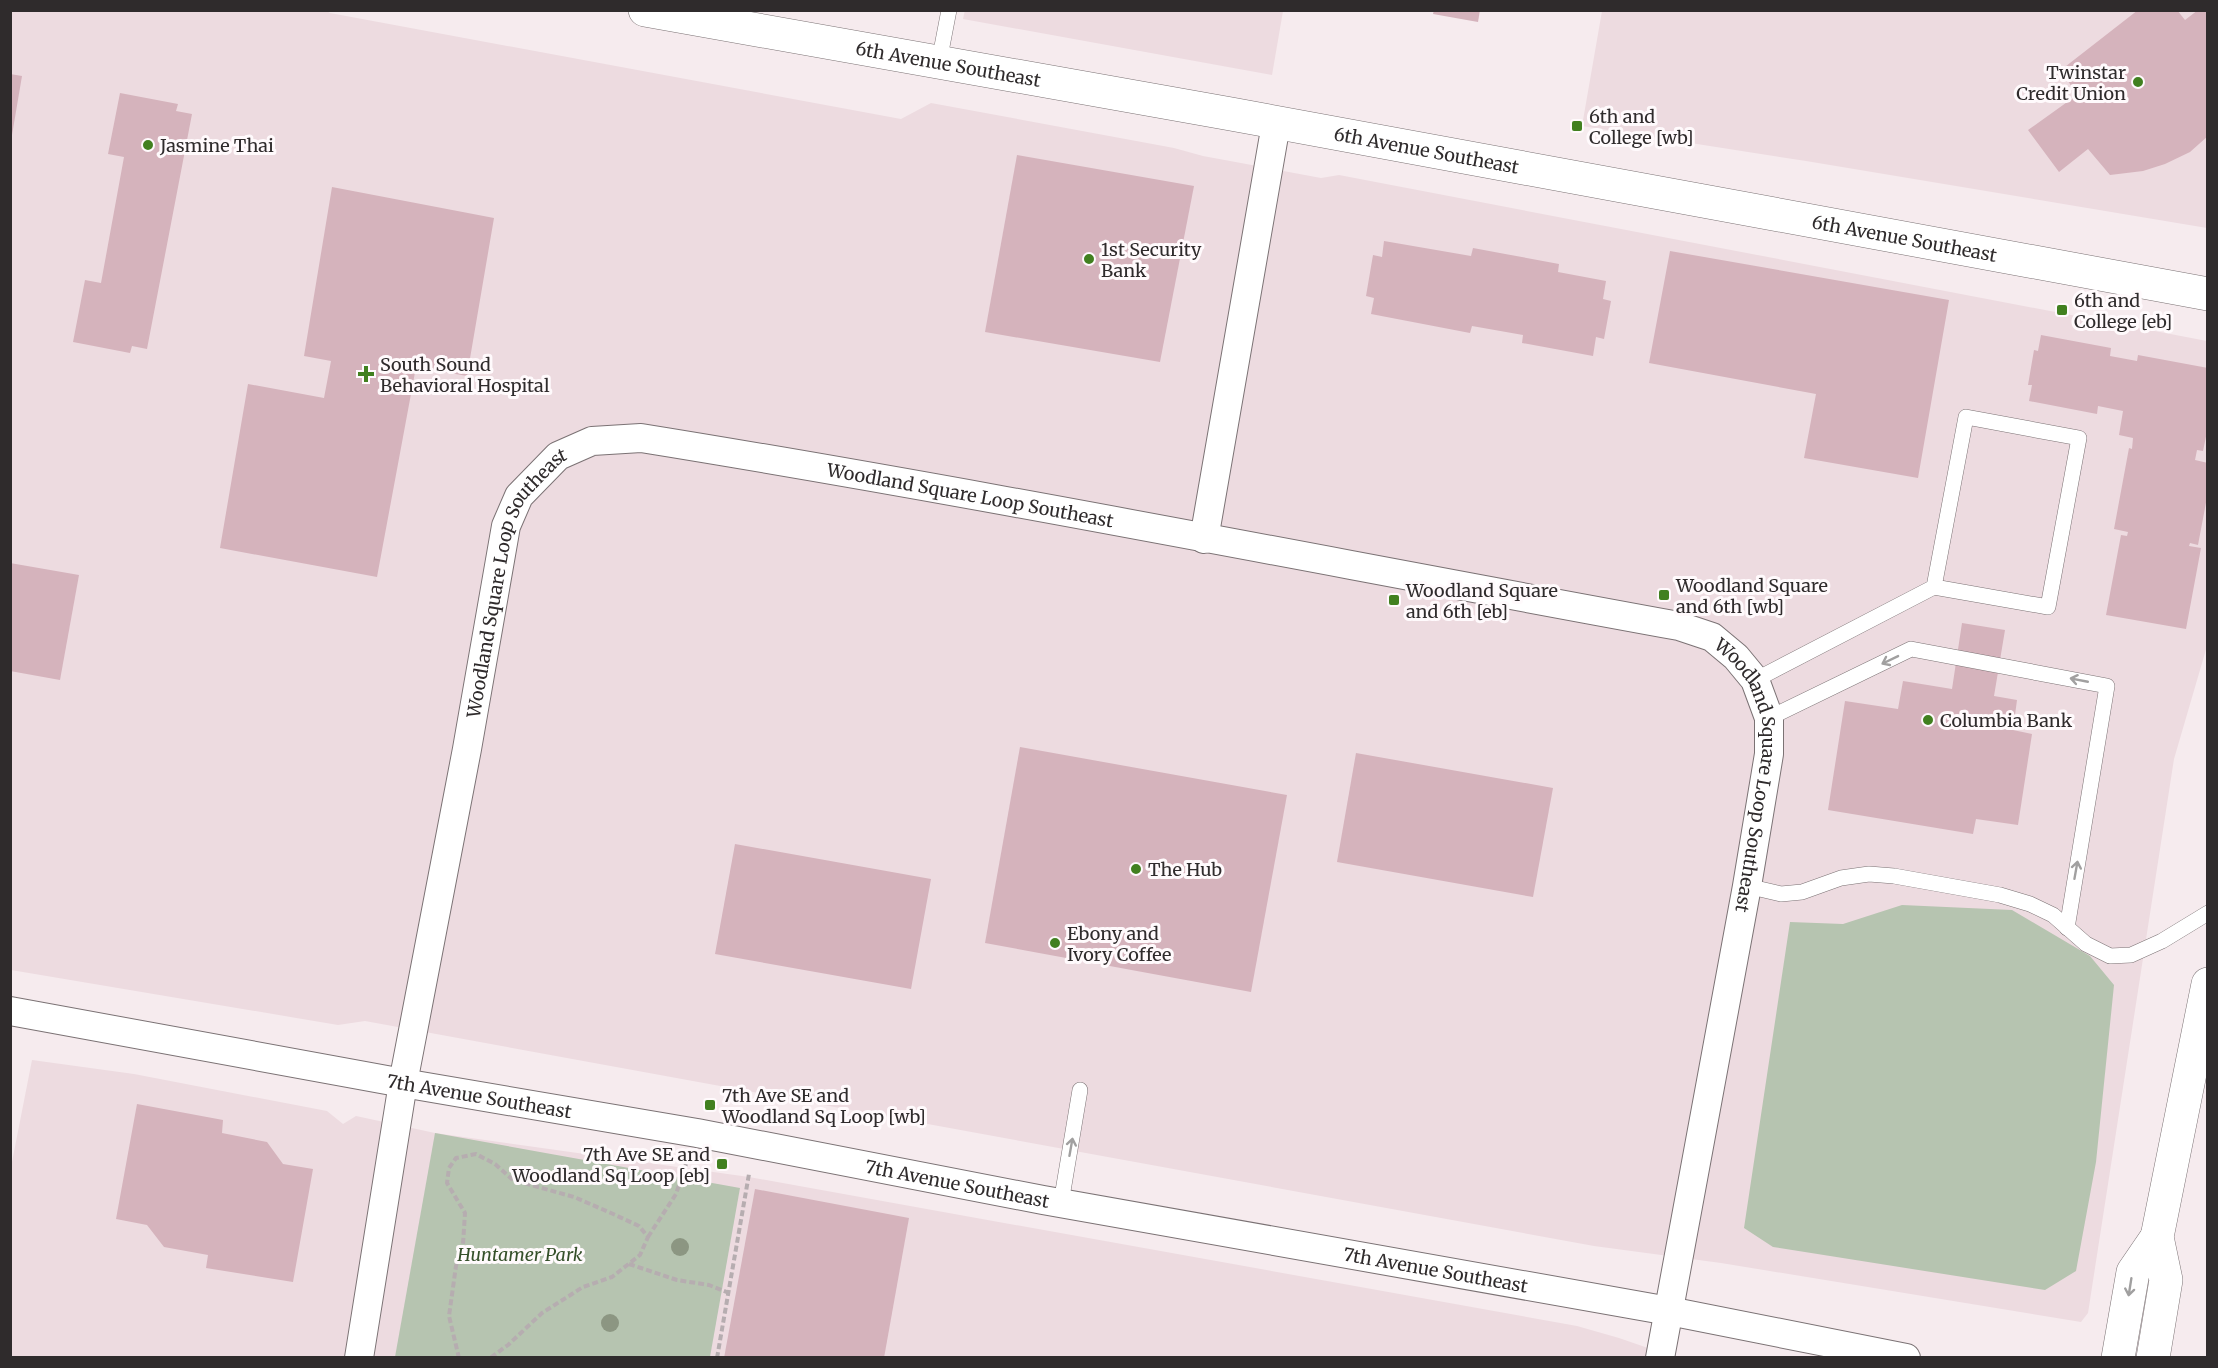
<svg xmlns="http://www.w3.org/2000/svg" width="2218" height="1368" font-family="Merriweather,serif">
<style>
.built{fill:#eddbe0}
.green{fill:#b6c4b0}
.building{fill:#d5b3bc}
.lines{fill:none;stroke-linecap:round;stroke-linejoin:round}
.service-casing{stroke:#7b7274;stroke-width:16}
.minor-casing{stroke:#7b7274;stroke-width:30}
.tertiary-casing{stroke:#7b7274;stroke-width:34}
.primary-casing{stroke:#7b7274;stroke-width:34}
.path{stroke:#b6adb0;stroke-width:4;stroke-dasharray:6 3;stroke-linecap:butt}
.service{stroke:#fff;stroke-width:15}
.minor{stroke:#fff;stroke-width:28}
.tertiary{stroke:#fff;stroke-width:33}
.primary{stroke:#fff;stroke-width:33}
.tree{fill:#8c9682}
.oneway{stroke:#a1a0a0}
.poi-dot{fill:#41801f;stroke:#fffafc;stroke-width:2}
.labels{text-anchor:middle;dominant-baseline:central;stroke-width:6;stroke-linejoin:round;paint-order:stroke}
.street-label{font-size:18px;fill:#2f2b2c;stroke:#fffafc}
.poi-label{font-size:18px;fill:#2f2b2c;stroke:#fffafc;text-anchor:start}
.park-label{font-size:18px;font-style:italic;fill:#35502a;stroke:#fffafc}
</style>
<rect width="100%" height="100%" fill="#f6ebee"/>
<g class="built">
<path d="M965,10H1283V11L1272,75L963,19Z"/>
<path d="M10,11H327L330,13L901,119L931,103L1174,148L1203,156L1321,178L1339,175L2207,341V646L2174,759L2088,1313L2081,1322L1721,1263L1594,1246L365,1021L338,1025L11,970Z"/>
<path d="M1602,11H2207V228L1806,161L1582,126Z"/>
<path d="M32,1060L134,1074L327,1111L343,1124L356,1116L435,1133L749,1177L1577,1326L1619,1338L1674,1357L11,1358V1167Z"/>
</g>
<g class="green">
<path d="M1902,905L2012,910L2090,956L2114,985L2096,1162L2076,1271L2045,1290L1773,1247L1744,1228L1790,922L1843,924Z"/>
<path d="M435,1133L740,1188L710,1357H395Z"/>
</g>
<g class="building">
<path d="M1434,10H1480L1478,22L1433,14Z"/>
<path d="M2138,10H2177L2185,20L2198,10H2208V136L2190,152L2165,164L2143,171L2110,175L2088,149L2059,172L2028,130L2077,95L2061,70Z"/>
<path d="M10,74L22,76L12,135H10Z"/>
<path d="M120,93L178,104L176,111L192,114L147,349L132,346L130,353L73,342L85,280L101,283L124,157L108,154Z"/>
<path d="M1017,155L1194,186L1160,362L985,332Z"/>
<path d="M332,187L494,218L467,376L416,367L377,577L220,548L248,384L324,398L331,361L304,356Z"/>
<path d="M1384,241L1471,256L1473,248L1559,264L1558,272L1606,281L1603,299L1611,301L1604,339L1596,337L1593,356L1522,343L1523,335L1472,326L1470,333L1371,314L1374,298L1366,296L1373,255L1382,257Z"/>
<path d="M1670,251L1949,300L1918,478L1804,458L1816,394L1649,363Z"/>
<path d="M2041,335L2111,348L2110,356L2137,361L2138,355L2208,368V427L2203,451L2197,450L2195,460L2208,463V492L2198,545L2190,543L2189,546L2201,548L2186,629L2106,615L2121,535L2127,536L2128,532L2114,529L2129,448L2132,449L2133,438L2119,435L2123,411L2098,406L2097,414L2029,401L2032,385H2028L2034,350L2038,351Z"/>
<path d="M10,563L79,575L60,680L10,671Z"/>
<path d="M1962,623L2005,630L1994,696L2017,700L2013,730L2032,734L2018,825L1976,819L1973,834L1828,810L1845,701L1898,709L1903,681L1952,689Z"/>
<path d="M1020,747L1287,795L1251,992L985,943Z"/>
<path d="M1356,753L1553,788L1533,897L1337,862Z"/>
<path d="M735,844L931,879L911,989L715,954Z"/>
<path d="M137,1104L223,1120L222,1133L267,1142L283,1164L313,1169L293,1282L206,1268L208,1255L164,1247L147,1225L116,1219Z"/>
<path d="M755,1189L909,1218L884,1358H724Z"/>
</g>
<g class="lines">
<g class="service-casing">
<g id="service">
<path d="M939,62L949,10"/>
<path d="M1755,680L1934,587L1966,417L2079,438L2048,607L1934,587"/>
<path d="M1769,718L1911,649L2107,686L2067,928"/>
<path d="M1747,886L1781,894L1802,892L1841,878L1869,874L1894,876L2000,895L2030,904L2053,915L2086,944L2110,956L2131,955L2162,941L2208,913"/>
<path d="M1061,1203L1080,1090"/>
</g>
</g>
<g class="minor-casing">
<g id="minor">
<path d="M1204,539L1276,124"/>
<path id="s1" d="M10,1011L403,1083L697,1133L1043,1200L1669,1311L1906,1358"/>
<path id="s2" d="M359,1358L403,1083L467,749L506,526L519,496L558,456L592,441L641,438C988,494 1333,563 1679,626L1712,637L1736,657L1755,680L1769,718V754L1747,886L1660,1358"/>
</g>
</g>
<g class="tertiary-casing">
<g id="tertiary">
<path id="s3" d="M645,10L1231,114L2208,294"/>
</g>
</g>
<g class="primary-casing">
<g id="primary">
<path d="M2118,1358L2133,1272L2157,1237"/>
<path d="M2153,1358L2166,1280L2157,1237L2208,984"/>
</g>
</g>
<g class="path">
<path d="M648,1237L676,1194L686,1164"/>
<path d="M629,1264L677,1280L709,1285L729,1293"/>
<path d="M459,1358L449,1316L456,1266L463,1244L465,1213L447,1183L449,1168L456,1158L476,1154L495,1164L513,1180L574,1197L611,1213L639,1226L648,1237L640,1255L612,1277L583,1287L542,1313L508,1345L490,1358"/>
<path d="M717,1358L749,1174"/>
</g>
<use href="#service" class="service"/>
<use href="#minor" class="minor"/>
<use href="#tertiary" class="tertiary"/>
<use href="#primary" class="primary"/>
</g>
<g class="tree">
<circle cx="680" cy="1247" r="9"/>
<circle cx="610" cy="1323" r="9"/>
</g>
<defs><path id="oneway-shaft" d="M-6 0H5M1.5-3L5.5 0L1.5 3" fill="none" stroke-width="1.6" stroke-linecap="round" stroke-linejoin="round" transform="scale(1.5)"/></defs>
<g class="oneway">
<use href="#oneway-shaft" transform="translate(1890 660) rotate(154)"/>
<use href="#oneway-shaft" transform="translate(2079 680) rotate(-169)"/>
<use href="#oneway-shaft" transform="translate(2076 870) rotate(-80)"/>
<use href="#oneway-shaft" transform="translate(1071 1147) rotate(-80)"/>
<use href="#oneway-shaft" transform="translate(2130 1287) rotate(99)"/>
</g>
<g class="poi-dot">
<circle cx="2138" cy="82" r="6"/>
<rect x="1571" y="120" width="12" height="12" rx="3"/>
<circle cx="148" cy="145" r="6"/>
<circle cx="1089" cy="259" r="6"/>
<rect x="2056" y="304" width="12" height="12" rx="3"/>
<path d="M363 365h6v6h6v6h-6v6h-6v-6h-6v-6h6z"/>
<rect x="1658" y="589" width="12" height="12" rx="3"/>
<rect x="1388" y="594" width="12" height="12" rx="3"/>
<circle cx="1928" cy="720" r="6"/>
<circle cx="1136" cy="869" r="6"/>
<circle cx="1055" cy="943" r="6"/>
<rect x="704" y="1099" width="12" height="12" rx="3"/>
<rect x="716" y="1158" width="12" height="12" rx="3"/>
</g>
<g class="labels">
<g class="street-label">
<text stroke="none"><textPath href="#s3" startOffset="308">6th Avenue Southeast</textPath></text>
<text stroke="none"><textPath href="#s3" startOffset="794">6th Avenue Southeast</textPath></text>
<text stroke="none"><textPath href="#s3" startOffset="1280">6th Avenue Southeast</textPath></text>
<text stroke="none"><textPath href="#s2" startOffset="1354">Woodland Square Loop Southeast</textPath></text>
<text stroke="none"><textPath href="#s2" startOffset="796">Woodland Square Loop Southeast</textPath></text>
<text stroke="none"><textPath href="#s2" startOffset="2262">Woodland Square Loop Southeast</textPath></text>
<text stroke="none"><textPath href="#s1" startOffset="477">7th Avenue Southeast</textPath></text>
<text stroke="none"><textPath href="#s1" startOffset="963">7th Avenue Southeast</textPath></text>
<text stroke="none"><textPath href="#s1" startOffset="1449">7th Avenue Southeast</textPath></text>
</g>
<g class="poi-label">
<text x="2126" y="72" text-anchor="end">Twinstar<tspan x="2126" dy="21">Credit Union</tspan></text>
<text x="1589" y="116">6th and<tspan x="1589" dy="21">College [wb]</tspan></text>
<text x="160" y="145">Jasmine Thai</text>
<text x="1101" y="249">1st Security<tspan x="1101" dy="21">Bank</tspan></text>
<text x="2074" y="300">6th and<tspan x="2074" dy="21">College [eb]</tspan></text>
<text x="380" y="364">South Sound<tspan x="380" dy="21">Behavioral Hospital</tspan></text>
<text x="1676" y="585">Woodland Square<tspan x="1676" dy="21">and 6th [wb]</tspan></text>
<text x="1406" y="590">Woodland Square<tspan x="1406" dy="21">and 6th [eb]</tspan></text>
<text x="1940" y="720">Columbia Bank</text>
<text x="1148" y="869">The Hub</text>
<text x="1067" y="933">Ebony and<tspan x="1067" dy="21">Ivory Coffee</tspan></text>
<text x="722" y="1095">7th Ave SE and<tspan x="722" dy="21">Woodland Sq Loop [wb]</tspan></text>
<text x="710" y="1154" text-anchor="end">7th Ave SE and<tspan x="710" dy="21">Woodland Sq Loop [eb]</tspan></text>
</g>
<g class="park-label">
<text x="520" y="1254">Huntamer Park</text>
</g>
</g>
<rect width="2218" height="1368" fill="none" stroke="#2f2b2c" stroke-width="24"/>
</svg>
